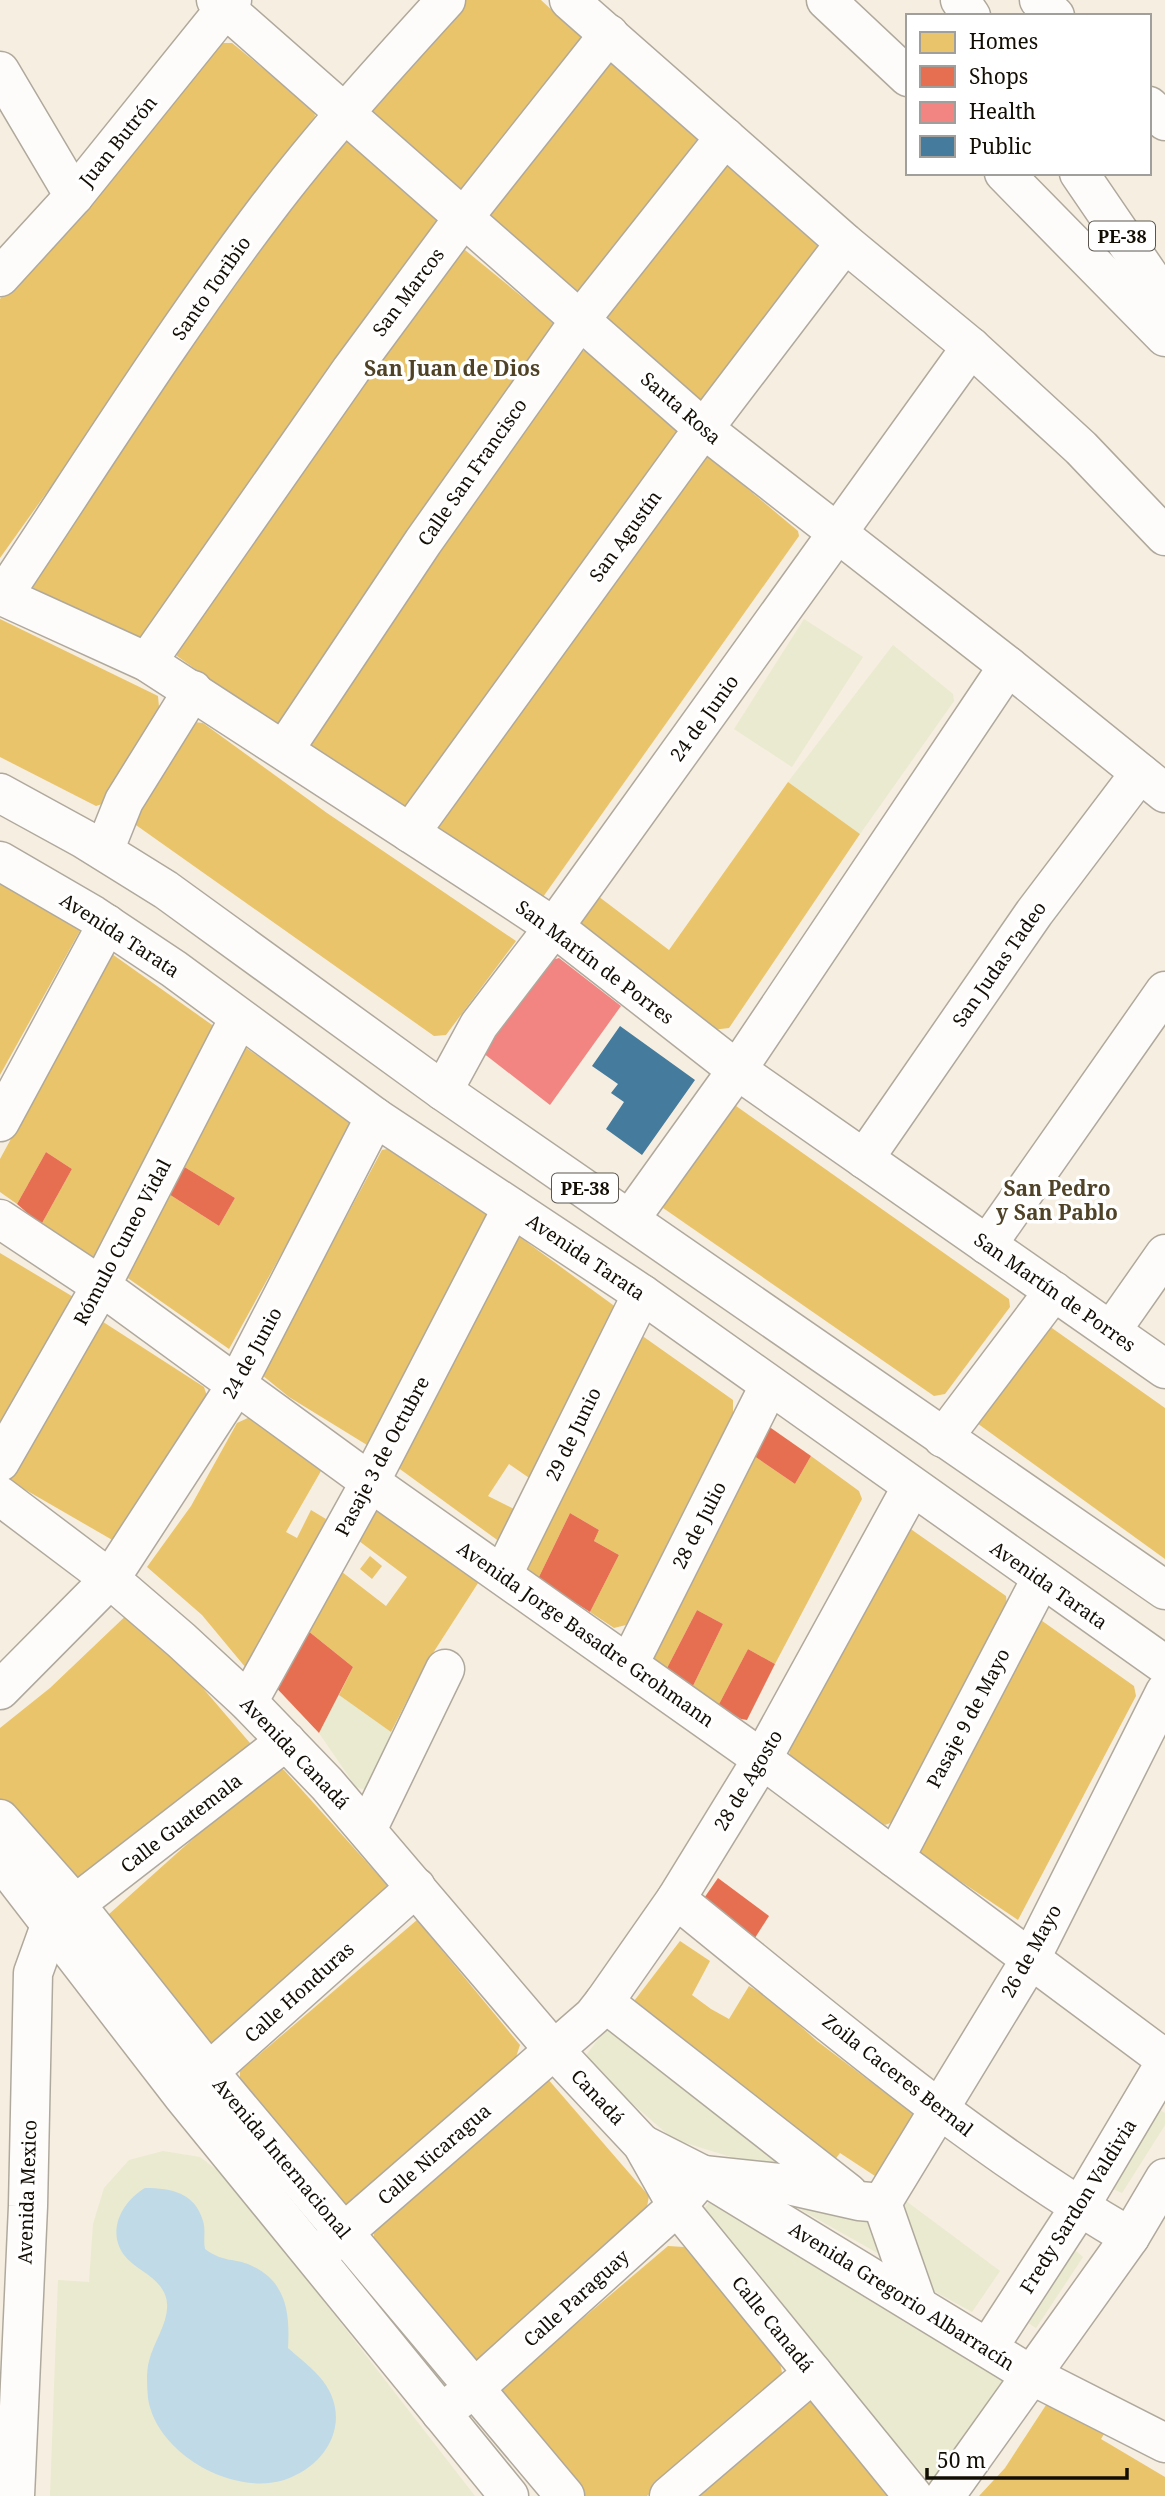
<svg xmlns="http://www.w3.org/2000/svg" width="1165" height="2496" font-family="'Noto Serif',serif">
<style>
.green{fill:#e9eacf}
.water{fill:#c0dae7}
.homes{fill:#e9c46a}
.shops{fill:#e76f51}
.health{fill:#f28482}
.public{fill:#457b9d}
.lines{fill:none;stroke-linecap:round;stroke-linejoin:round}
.minor-casing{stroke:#afa99d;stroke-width:41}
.major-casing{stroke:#afa99d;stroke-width:41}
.highway-casing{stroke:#afa99d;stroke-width:41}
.minor{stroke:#fefcfa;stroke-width:38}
.major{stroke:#fefcfa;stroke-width:38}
.highway{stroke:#fefcfa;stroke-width:38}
.labels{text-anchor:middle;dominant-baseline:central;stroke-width:7;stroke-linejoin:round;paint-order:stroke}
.shield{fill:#fff;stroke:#5a564f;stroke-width:2}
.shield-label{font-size:18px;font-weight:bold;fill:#130e04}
.street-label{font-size:19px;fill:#130e04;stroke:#fff}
.neighbourhood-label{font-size:21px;font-weight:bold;fill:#4f4226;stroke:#fff}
</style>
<rect width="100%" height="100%" fill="#f6eee0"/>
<g class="green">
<path d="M804,619L863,657L792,767L734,729Z"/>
<path d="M893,645L953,694L954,701L860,834L788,782Z"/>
<path d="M339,1695L391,1732L369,1791L356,1787L319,1733Z"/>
<path d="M613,2020L812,2182L673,2139L589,2066L587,2054Z"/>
<path d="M1150,2104L1165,2113V2125L1122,2193L1113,2189Z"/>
<path d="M163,2151L200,2157L230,2180L475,2496H50L58,2280L89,2282L93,2224L104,2188L129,2160Z"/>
<path d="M764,2189L870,2221L890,2260Z"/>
<path d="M710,2201L1017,2385L930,2482L696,2220Z"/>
<path d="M906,2201L1000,2271L972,2312L930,2289L900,2207Z"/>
<path d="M1070,2246L1083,2257L1036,2328L1022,2319Z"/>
</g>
<path class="water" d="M145,2188C172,2188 195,2193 203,2221C206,2230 203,2240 205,2249C224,2263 235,2258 250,2265C287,2281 290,2314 288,2348C300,2359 313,2368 323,2381C353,2421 327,2466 284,2480C232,2496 156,2453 148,2398C147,2386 146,2373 149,2361C155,2336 179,2310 160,2286C151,2274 133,2267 124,2255C106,2230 123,2201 145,2188Z"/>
<g class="homes">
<path d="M458,0H541L584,40L471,189L457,190L363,106Z"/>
<path d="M218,43H232L314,110L315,116L0,558V299Z"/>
<path d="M605,54L699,137L578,293L480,209Z"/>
<path d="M346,140L439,222L324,374L143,636L135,639L30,586L134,427L303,192Z"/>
<path d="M726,160L824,250L698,404L601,313Z"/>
<path d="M465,250L553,322L554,328L279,724L274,725L177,656L176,647L458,251Z"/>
<path d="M578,351H586L631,388L677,428L678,433L407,809L306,744Z"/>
<path d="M706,454L798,531L799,536L543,897L433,829Z"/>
<path d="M0,619L158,696L159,707L102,804L96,806L0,757Z"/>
<path d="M194,722L203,723L327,813L516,941L446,1035L434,1036L126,818Z"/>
<path d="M788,782L860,834L729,1028L712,1030L577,925L594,893L669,950Z"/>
<path d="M0,880L82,927L0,1075Z"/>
<path d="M112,954L222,1032L98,1264L41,1225L72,1169L46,1152L17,1204L0,1192V1159Z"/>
<path d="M239,1043L354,1122L229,1349L122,1274L164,1191L219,1226L235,1198L178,1163Z"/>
<path d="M729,1101L1009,1299L1010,1307L945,1394L934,1396L653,1201Z"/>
<path d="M392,1148L440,1185L493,1215L375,1441L367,1445L289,1397L262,1375L382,1150Z"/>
<path d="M517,1235L624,1313L535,1482L509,1464L488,1496L516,1510L500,1542L393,1464Z"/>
<path d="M0,1253L80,1301L0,1444Z"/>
<path d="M97,1318L204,1387L208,1399L121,1545L5,1478Z"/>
<path d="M1042,1321L1165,1408V1559L970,1418Z"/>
<path d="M634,1330L733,1400V1413L626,1625L614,1628L590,1612L619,1555L594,1541L599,1530L570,1513L538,1579L516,1565Z"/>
<path d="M250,1417L321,1471L286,1532L297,1538L311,1510L326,1519L314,1549L246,1668L202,1615L147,1567L191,1506L237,1423Z"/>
<path d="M741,1447L795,1484L811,1456L859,1491L862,1499L775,1664L748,1649L718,1706L692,1688L723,1624L697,1610L666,1670L641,1652Z"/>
<path d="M378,1506L480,1580L424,1667L391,1732L339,1695L353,1667L302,1626L333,1565L386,1606L407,1577L351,1535Z"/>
<path d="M905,1525L1006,1596L1007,1606L893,1822L885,1825L789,1758L790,1744Z"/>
<path d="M370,1556L382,1566L372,1579L360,1569Z"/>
<path d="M134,1608L250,1743L188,1802L76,1889L0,1805V1728L50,1688Z"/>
<path d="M1038,1618L1134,1686L1136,1696L1018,1920L908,1846Z"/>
<path d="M274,1766L284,1770L388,1886L386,1898L210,2055L108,1915Z"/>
<path d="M417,1920L520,2045L514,2063L340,2213L240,2088V2071Z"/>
<path d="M680,1941L710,1961L692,1995L711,2009L729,2019L749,1986L771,2000L817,2041L917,2117L878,2178L840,2153L834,2161L631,2005Z"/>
<path d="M547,2078L649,2196L645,2217L475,2369L375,2247L373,2228Z"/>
<path d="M668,2246L684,2247L779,2357L783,2378L647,2496H580L496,2392Z"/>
<path d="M809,2400L822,2401L897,2496H699Z"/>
<path d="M1048,2402L1104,2434L1101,2439L1165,2477V2496H979L1005,2468Z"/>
</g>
<g class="shops">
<path d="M46,1152L72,1169L41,1225L17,1204Z"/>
<path d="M178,1163L235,1198L219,1226L164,1191Z"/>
<path d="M761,1421L811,1456L795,1484L741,1447Z"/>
<path d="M570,1513L599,1530L594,1541L619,1555L590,1612L538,1579Z"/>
<path d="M697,1610L723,1624L692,1688L666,1670Z"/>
<path d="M302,1626L353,1667L319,1733L268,1679Z"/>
<path d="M748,1649L775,1664L747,1720L741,1719L718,1706Z"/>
<path d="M718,1878L769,1916L753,1941L702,1901Z"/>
</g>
<path class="health" d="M559,958L621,1006L550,1105L478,1049L545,962Z"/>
<path class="public" d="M620,1026L695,1080L642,1155L606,1129L624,1102L611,1093L618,1084L592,1066Z"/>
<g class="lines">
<g class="minor-casing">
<g id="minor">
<path d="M216,0L704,429L1008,666L1165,793"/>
<path d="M569,0L845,243L971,347L1081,448L1165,536"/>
<path d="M826,0L908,77"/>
<path d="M1039,0L1055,16"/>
<path d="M0,71L74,196"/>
<path d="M1149,106L1165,121"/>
<path d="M1004,173L1165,337"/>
<path d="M0,277L74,196L232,0"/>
<path d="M0,595L147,662L481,879L554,927L737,1070L1165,1369"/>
<path d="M3,596C89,467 172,334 266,210C322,136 384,68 446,0"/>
<path d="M147,662L351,370L464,217L609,34"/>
<path d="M284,750L423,542L580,320L725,137"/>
<path d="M410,833L692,444L845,243"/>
<path d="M104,851L124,801L193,690"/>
<path d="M0,861L93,915L174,969L375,1117L642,1294L1165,1665"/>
<path d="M443,1091L479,1025L554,927L971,347"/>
<path d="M0,1122L107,924"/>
<path d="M864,1159L1034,913L1140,773"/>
<path d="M0,1219L101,1286L370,1482L762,1759L1165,2059"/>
<path d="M630,1219L737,1070L1008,666"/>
<path d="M987,1245L1165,991"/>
<path d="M1111,1331L1165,1254"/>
<path d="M943,1438L1054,1291"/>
<path d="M0,1462L101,1286L239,1018"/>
<path d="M0,1496L110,1579L181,1640L248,1702L327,1784L553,2049L642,2144L677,2206L913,2496"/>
<path d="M503,1574L642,1294"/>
<path d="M629,1664L769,1386"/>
<path d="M0,1690L110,1579L237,1384L375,1117"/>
<path d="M248,1702L370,1482L512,1208"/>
<path d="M367,1830L445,1669"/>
<path d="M895,1858L1041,1579"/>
<path d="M676,1899C823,2017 967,2142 1130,2237"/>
<path d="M604,2002L848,2193"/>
<path d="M184,2094L416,1887"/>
<path d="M642,2144L703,2175L1031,2375L1165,2443"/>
<path d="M882,2203L1030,1960L1165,1692"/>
<path d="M882,2203L917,2303"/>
<path d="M318,2255L593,2016L604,2002L676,1899L762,1759L911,1488"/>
<path d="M988,2348L1079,2208L1165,2063"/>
<path d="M441,2413L476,2387L677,2206L703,2175L779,2183L859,2201L882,2203"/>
<path d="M15,2496L28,2206L33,1973L51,1923L286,1741"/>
<path d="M669,2496L813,2373"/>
<path d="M945,2496L1130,2237L1165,2178"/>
</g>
</g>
<g class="major-casing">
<g id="major">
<path d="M0,1819L77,1906L209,2072L565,2496"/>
<path d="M0,1859L182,2095L509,2496"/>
</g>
</g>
<g class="highway-casing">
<g id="highway">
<path d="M960,0L971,16"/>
<path d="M1079,173L1165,299"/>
<path d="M0,793L84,839L166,890L443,1091L1165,1590"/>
</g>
</g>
<use href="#minor" class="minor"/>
<use href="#major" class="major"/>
<use href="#highway" class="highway"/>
</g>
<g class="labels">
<g class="shield">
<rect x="1089" y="221.5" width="66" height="29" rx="5"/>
<rect x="552" y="1173.5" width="66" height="29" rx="5"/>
</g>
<g class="shield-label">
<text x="1122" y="236">PE-38</text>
<text x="585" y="1188">PE-38</text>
</g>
<g class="street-label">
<text transform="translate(118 141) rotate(-51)">Juan Butrón</text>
<text transform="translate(211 288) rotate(-55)">Santo Toribio</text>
<text transform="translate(408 292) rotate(-53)">San Marcos</text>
<text transform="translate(681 408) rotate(41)">Santa Rosa</text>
<text transform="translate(472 472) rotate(-55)">Calle San Francisco</text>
<text transform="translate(625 536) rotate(-54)">San Agustín</text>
<text transform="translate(704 718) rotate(-54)">24 de Junio</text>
<text transform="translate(120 935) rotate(33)">Avenida Tarata</text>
<text transform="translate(595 962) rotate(37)">San Martín de Porres</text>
<text transform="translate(999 964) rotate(-55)">San Judas Tadeo</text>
<text transform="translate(122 1242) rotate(-62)">Rómulo Cuneo Vidal</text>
<text transform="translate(586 1257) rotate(34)">Avenida Tarata</text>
<text transform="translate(1055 1292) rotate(35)">San Martín de Porres</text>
<text transform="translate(252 1353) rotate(-61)">24 de Junio</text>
<text transform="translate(573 1434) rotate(-64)">29 de Junio</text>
<text transform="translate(382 1456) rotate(-62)">Pasaje 3 de Octubre</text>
<text transform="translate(699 1525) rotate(-63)">28 de Julio</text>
<text transform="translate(1049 1585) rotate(35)">Avenida Tarata</text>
<text transform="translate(586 1634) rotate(35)">Avenida Jorge Basadre Grohmann</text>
<text transform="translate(968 1718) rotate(-62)">Pasaje 9 de Mayo</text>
<text transform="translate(295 1753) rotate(46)">Avenida Canadá</text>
<text transform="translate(748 1780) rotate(-59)">28 de Agosto</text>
<text transform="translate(181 1823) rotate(-38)">Calle Guatemala</text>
<text transform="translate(1031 1951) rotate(-61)">26 de Mayo</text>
<text transform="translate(299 1992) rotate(-42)">Calle Honduras</text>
<text transform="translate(898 2075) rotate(38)">Zoila Caceres Bernal</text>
<text transform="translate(598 2097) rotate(47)">Canadá</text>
<text transform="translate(434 2154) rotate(-41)">Calle Nicaragua</text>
<text transform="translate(282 2158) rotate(50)">Avenida Internacional</text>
<text transform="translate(27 2192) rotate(-88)">Avenida Mexico</text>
<text transform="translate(1078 2206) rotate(-58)">Fredy Sardon Valdivia</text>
<text transform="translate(902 2296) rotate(32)">Avenida Gregorio Albarracín</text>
<text transform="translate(576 2298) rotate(-42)">Calle Paraguay</text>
<text transform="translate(773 2324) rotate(51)">Calle Canadá</text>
</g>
<g class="neighbourhood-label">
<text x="452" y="368">San Juan de Dios</text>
<text x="1057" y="1188">San Pedro<tspan x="1057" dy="24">y San Pablo</tspan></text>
</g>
</g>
<rect x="906" y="14" width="245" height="161" fill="#ffffff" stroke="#a19f9b" stroke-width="2"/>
<rect x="920" y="32" width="35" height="21" fill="#e9c46a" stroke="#a19f9b" stroke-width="2"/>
<text x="969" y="49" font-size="21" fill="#130e04">Homes</text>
<rect x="920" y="66" width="35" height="21" fill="#e76f51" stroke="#a19f9b" stroke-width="2"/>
<text x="969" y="84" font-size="21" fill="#130e04">Shops</text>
<rect x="920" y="102" width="35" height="21" fill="#f28482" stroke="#a19f9b" stroke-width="2"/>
<text x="969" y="119" font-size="21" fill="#130e04">Health</text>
<rect x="920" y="136" width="35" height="21" fill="#457b9d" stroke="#a19f9b" stroke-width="2"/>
<text x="969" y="154" font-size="21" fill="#130e04">Public</text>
<path d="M927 2468v10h200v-10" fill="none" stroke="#130e04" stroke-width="3.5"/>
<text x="937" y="2468" font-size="21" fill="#130e04" stroke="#ffffff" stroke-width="5" paint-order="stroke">50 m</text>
</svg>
